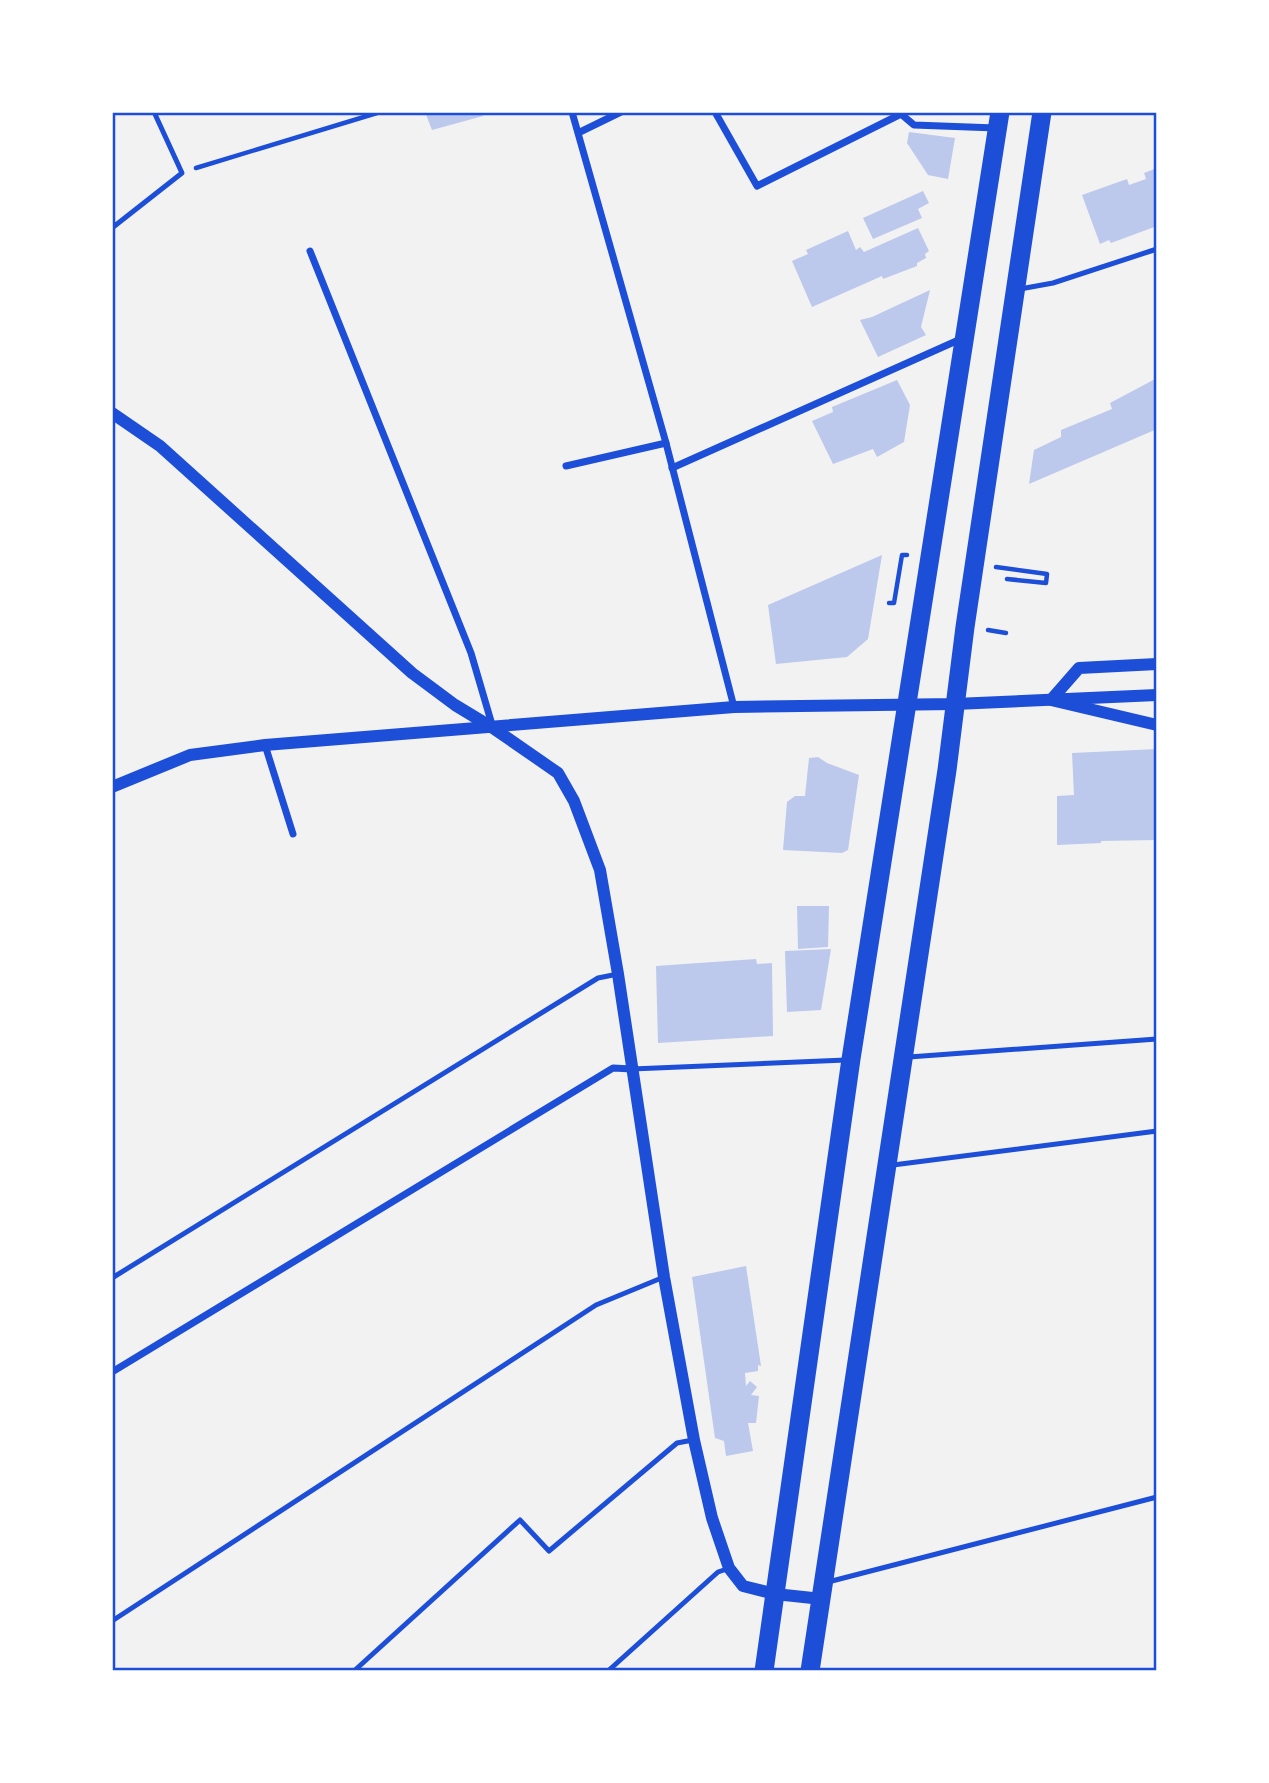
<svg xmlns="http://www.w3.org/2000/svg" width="1269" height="1783" font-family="Helvetica,sans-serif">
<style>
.building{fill:#bdc9ec}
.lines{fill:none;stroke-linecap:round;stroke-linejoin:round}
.path{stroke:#1d4ed8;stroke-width:4.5}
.service{stroke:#1d4ed8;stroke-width:5}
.minor{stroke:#1d4ed8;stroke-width:7}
.tertiary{stroke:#1d4ed8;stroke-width:12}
.trunk{stroke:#1d4ed8;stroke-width:19}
.neatline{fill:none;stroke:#1d4ed8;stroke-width:2.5}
</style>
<rect width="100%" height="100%" fill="#f2f2f2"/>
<g class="building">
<path d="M425,112H482L483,116L432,130Z"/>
<path d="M909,132L955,138L948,179L928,175L907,143Z"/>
<path d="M1157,168V226L1111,243L1109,240L1100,244L1082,195L1127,179L1129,185L1146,179L1144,173Z"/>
<path d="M923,191L929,203L918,209L922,218L873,239L863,218Z"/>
<path d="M918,228L929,251L925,254L926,258L917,263V266L883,279L882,276L812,307L792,261L808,254L806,250L848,231L856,250L860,247L864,252Z"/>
<path d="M930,290L921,327L926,335L878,357L860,320L872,317Z"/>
<path d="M1157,378V429L1029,484L1034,450L1061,437V430L1112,409L1110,403Z"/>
<path d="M897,380L910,405L904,442L877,457L873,449L833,464L812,421L833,412L832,407Z"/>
<path d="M882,555L868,639L847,657L776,664L768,605Z"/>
<path d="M1157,749V840L1101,841V843L1057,845V796L1074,795L1072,753Z"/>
<path d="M818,757L827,763L859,775L848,850L842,853L783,850L787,802L795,796H805L809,758Z"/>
<path d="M797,906H829L828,947L798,949Z"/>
<path d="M831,949L821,1010L787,1012L785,951Z"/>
<path d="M756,959L757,964L772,963L773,1036L658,1043L656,966Z"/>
<path d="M746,1266L761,1366L758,1365V1371L745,1373L746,1386L750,1381L757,1387L751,1395L759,1396L756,1423H748L753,1451L726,1456L724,1441L715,1438L692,1277Z"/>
</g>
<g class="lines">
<g class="path">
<path d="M196,168L377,113"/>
<path d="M996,567L1047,574L1046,583L1007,579"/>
<path d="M889,603H894L902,555H907"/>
<path d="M988,630L1006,633"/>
</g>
<g class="service">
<path d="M112,228L182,173L154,112"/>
<path d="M1020,289L1053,283L1157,249"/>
<path d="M909,1057L1157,1039"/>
<path d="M632,1069L846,1060"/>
<path d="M893,1165L1157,1131"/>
<path d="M112,1278L598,978L618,974"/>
<path d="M828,1582L1157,1497"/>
<path d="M112,1621L596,1305L664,1277"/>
<path d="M354,1671L520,1520L549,1551L677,1443L693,1440"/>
<path d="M608,1671L718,1572L727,1569"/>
</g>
<g class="minor">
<path d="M572,112L666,443L734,707"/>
<path d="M715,112L757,186L901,114L914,125L996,128"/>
<path d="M580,132L621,112"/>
<path d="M310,251L471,653L493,728"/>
<path d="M566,466L666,443"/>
<path d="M672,468L963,338"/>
<path d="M265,745L293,834"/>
<path d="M112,1372L613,1068L632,1069"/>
</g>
<g class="tertiary">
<path d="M112,413L160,446L412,673L455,705L493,728L558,773L574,801L600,870L618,974L664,1277L694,1440L712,1518L729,1568L743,1586L775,1594L822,1599"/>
<path d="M1157,664L1079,668L1051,700L1157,725"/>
<path d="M112,787L190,755L265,745L734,707L955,704L1157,695"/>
</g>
<g class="trunk">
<path d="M764,1671L851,1059L1000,112"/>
<path d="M810,1671L947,770L965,627L1042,112"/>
</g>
</g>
<rect width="1269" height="1783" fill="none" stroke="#ffffff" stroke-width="228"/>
<rect x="114" y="114" width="1041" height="1555" class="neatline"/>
</svg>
